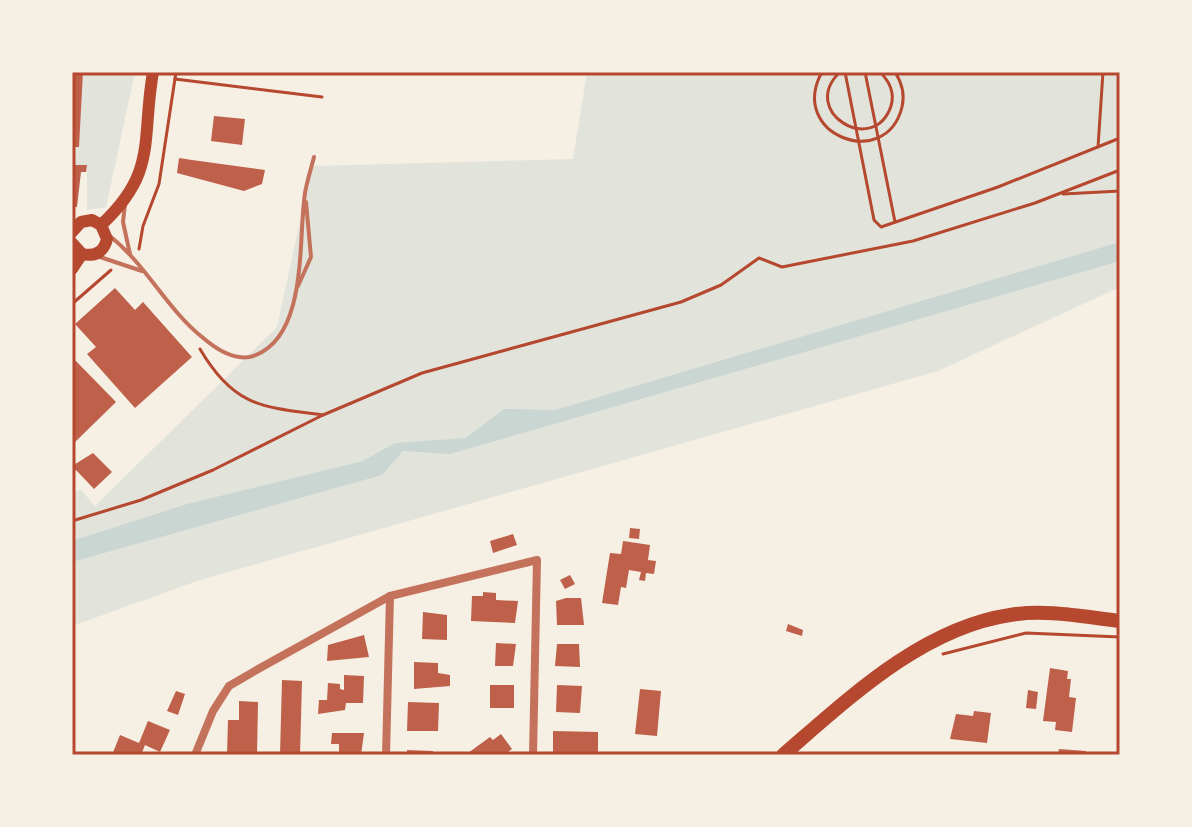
<svg xmlns="http://www.w3.org/2000/svg" width="1192" height="827" font-family="Cabin,sans-serif">
<style>
.green{fill:#e2e4dc}
.water{fill:#c9d6d2}
.building{fill:#bf614a}
.lines{fill:none;stroke-linecap:round;stroke-linejoin:round}
.path{stroke:#b5482f;stroke-width:3}
.service{stroke:#c5725c;stroke-width:4}
.minor{stroke:#c5725c;stroke-width:8}
.secondary{stroke:#b5482f;stroke-width:12}
.primary{stroke:#b5482f;stroke-width:14}
.neatline{fill:none;stroke:#b5482f;stroke-width:3}
</style>
<rect width="100%" height="100%" fill="#f6efe4"/>
<g class="green">
<path d="M72,72H135L106,207L87,210V165L72,166Z"/>
<path d="M587,72H1120V287L938,371L197,581L72,626V495L80,489L95,506L277,327L312,166L573,159Z"/>
</g>
<path class="water" d="M1120,242V261L450,454L403,451L382,475L72,562V541L187,504L363,461L395,443L466,438L504,409L555,410Z"/>
<g class="building">
<path d="M72,72H83L79,147H72Z"/>
<path d="M214,116L245,119L242,145L211,141Z"/>
<path d="M179,158L192,160L265,170L262,184L244,191L177,173Z"/>
<path d="M72,165H87L86,172H81L77,207H72Z"/>
<path d="M115,288L135,310L143,302L192,357L135,408L87,354L96,347L75,324Z"/>
<path d="M72,357L116,402L72,445Z"/>
<path d="M93,453L112,472L94,489L76,470L72,474V466Z"/>
<path d="M630,528L640,529L639,539L629,538Z"/>
<path d="M513,534L517,545L493,553L490,541Z"/>
<path d="M623,541L650,545L648,560L656,561L654,574L646,573L645,581L639,580L641,572L629,570L626,588L621,587L618,605L602,603L610,553L621,554Z"/>
<path d="M570,575L575,584L565,589L560,580Z"/>
<path d="M483,592L496,593V600L518,601L515,623L471,621L472,596H483Z"/>
<path d="M566,598H581L584,625H557L556,601Z"/>
<path d="M423,612L447,615V640L422,639Z"/>
<path d="M788,624L803,630L802,636L786,631Z"/>
<path d="M364,635L369,657L327,661L328,645Z"/>
<path d="M496,643L516,644L513,666H495Z"/>
<path d="M557,644H579L580,667L555,666Z"/>
<path d="M414,662L438,663V673L450,675V686L414,689Z"/>
<path d="M1050,668L1068,671L1067,679H1071L1069,697L1076,698L1072,732L1055,730L1056,722L1043,721Z"/>
<path d="M344,675L364,676L363,703H346L345,710L318,714L319,700H327L328,683L340,684V689L344,690Z"/>
<path d="M282,680L302,681L300,755H280Z"/>
<rect x="490" y="685" width="24" height="23"/>
<path d="M557,685L582,686L580,713L556,712Z"/>
<path d="M640,689L661,691L657,736L635,734Z"/>
<path d="M1028,690L1038,692L1036,709L1026,708Z"/>
<path d="M176,691L185,694L178,715L167,711Z"/>
<path d="M239,701L258,702L257,755H227L228,720H239Z"/>
<path d="M408,702L439,703L438,731H407Z"/>
<path d="M974,711L991,713L987,743L950,739L956,714L973,716Z"/>
<path d="M148,721L170,730L160,752L145,745L141,755H112L120,735L139,743Z"/>
<path d="M553,731L598,732V755H553Z"/>
<path d="M332,733H364L361,755H339V744H331Z"/>
<path d="M501,734L512,749L504,755L468,753L490,737L493,740Z"/>
<path d="M1059,749L1086,751V755H1058Z"/>
<path d="M407,750L433,751V755H407Z"/>
</g>
<g class="lines">
<g class="path">
<path d="M822,72C787,135 886,172 902,107C905,95 902,83 895,72"/>
<path d="M840,72C798,112 874,157 891,106C895,93 889,81 880,72"/>
<path d="M845,72L874,220L881,227L998,187L1120,138"/>
<path d="M865,72L895,222"/>
<path d="M175,79L322,97"/>
<path d="M1098,147L1103,72"/>
<path d="M1063,194L1120,191"/>
<path d="M139,249L143,226L159,184L176,72"/>
<path d="M72,304L111,270"/>
<path d="M200,349C234,407 262,407 323,415"/>
<path d="M72,521L141,500L213,470L323,415L422,373L681,302L721,285L759,258L782,267L913,241L1035,203L1120,170"/>
<path d="M943,654L1026,633L1120,637"/>
</g>
<g class="service">
<path d="M125,204L123,222L130,254"/>
<path d="M111,237C146,265 167,309 202,337C217,350 237,363 256,355C308,334 298,239 305,193C307,181 311,169 314,157"/>
<path d="M97,256L142,271"/>
<path d="M298,286L311,257L306,202"/>
</g>
<g class="minor">
<path d="M195,755L213,711L229,686L260,668L390,596L537,560L533,755"/>
<path d="M386,755L390,596"/>
</g>
<g class="secondary">
<path d="M101,225C158,172 141,141 153,72"/>
<path d="M72,232L81,222L92,220L101,225L107,239C104,252 95,257 82,254L72,243"/>
<path d="M72,269L82,254"/>
</g>
<path class="primary" d="M783,755C848,699 922,628 1010,615C1046,609 1084,617 1120,621"/>
</g>
<rect width="1192" height="827" fill="none" stroke="#f6efe4" stroke-width="148"/>
<rect x="74" y="74" width="1044" height="679" class="neatline"/>
</svg>
